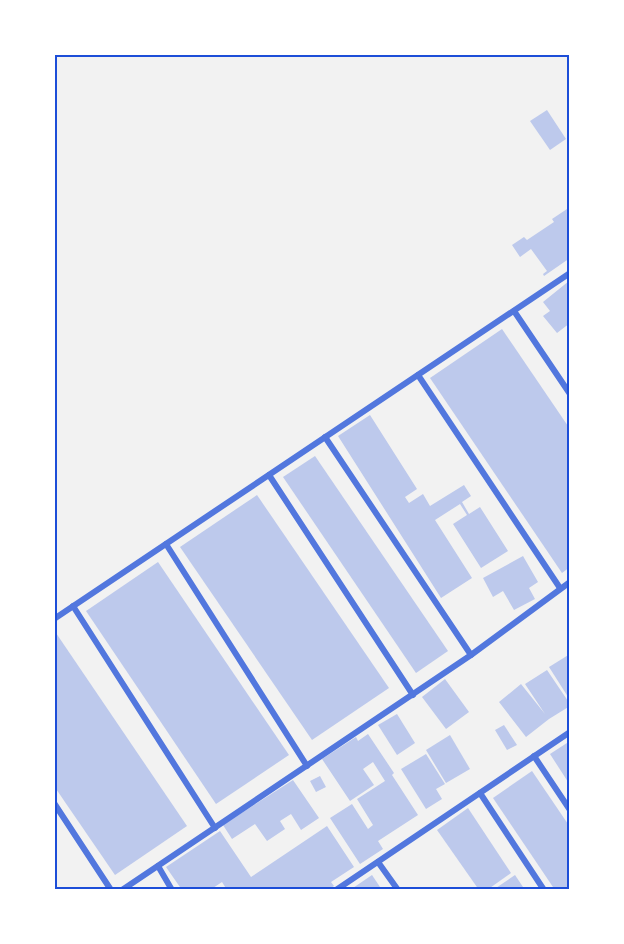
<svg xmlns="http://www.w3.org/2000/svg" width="624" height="944" font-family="'Varela Round',sans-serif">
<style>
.building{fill:#bdc9ec}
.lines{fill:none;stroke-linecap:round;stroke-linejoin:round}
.minor{stroke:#5277de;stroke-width:6}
.neatline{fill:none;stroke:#1d4ed8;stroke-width:2}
</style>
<rect width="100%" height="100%" fill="#f2f2f2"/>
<g class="building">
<path d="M547,110L566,139L550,150L530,121Z"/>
<path d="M570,207V258L544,276L543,274L547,271L531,249L520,257L512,245L524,237L527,240L554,222L552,219Z"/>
<path d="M569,281L570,323L557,333L543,316L550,311L543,302Z"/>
<path d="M502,329L570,429V567L562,573L430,378Z"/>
<path d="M370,415L417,489L405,497L409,503L423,494L430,506L464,485L471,496L462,502L469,514L480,507L508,551L481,568L453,524L467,515L460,504L435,520L472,578L441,598L338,436Z"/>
<path d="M315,456L448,651L416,673L283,477Z"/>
<path d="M257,495L389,688L312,740L180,547Z"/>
<path d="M523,556L538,582L529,588L535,599L514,610L503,591L493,597L483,578Z"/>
<path d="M158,562L289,755L216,804L86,611Z"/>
<path d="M56,633L187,826L115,875L54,786V635Z"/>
<path d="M570,654V700L549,667Z"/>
<path d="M547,670L570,704V706L549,719L526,737L499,702L521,684L545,714L525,684Z"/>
<path d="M445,679L469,712L446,729L422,697Z"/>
<path d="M397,714L415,743L397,755L378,725Z"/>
<path d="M504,725L517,745L507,750L495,730Z"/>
<path d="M368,734L394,773L392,775L418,815L378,841L383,849L360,864L330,818L352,804L368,829L373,825L357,799L385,781L373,762L363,769L374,785L350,801L322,759L356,737L358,741Z"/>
<path d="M450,735L470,769L446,783L426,750Z"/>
<path d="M570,741V785L550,754Z"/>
<path d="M426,754L445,784L436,789L442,799L426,809L401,769Z"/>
<path d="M532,771L570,827V890H555L493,798Z"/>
<path d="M320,776L326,787L316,792L310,781Z"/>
<path d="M293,780L319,818L301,830L291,814L280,821L285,829L267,841L255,824L232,839L223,825Z"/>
<path d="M468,808L511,873L487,890H479L437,830Z"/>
<path d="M327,826L354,867L331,882L334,886L328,890H227L222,882L210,890H182L166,867L220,831L251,877Z"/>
<path d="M372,875L382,890H350Z"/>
<path d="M515,875L525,890H493Z"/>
</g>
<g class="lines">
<g class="minor">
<path d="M514,311L570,394"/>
<path d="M418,375L560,588"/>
<path d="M325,437L471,655"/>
<path d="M269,475L413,695"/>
<path d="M166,544L307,766"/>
<path d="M73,606L215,828"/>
<path d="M54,619L570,273"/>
<path d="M534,756L570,810"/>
<path d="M480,793L544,890"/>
<path d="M54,803L111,890"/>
<path d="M378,862L398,890"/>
<path d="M158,866L172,890"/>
<path d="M122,890L471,655L570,582"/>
<path d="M336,890L570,732"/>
</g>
</g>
<rect width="624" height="944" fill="none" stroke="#ffffff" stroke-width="111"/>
<rect x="56" y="56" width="512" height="832" class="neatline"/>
</svg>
